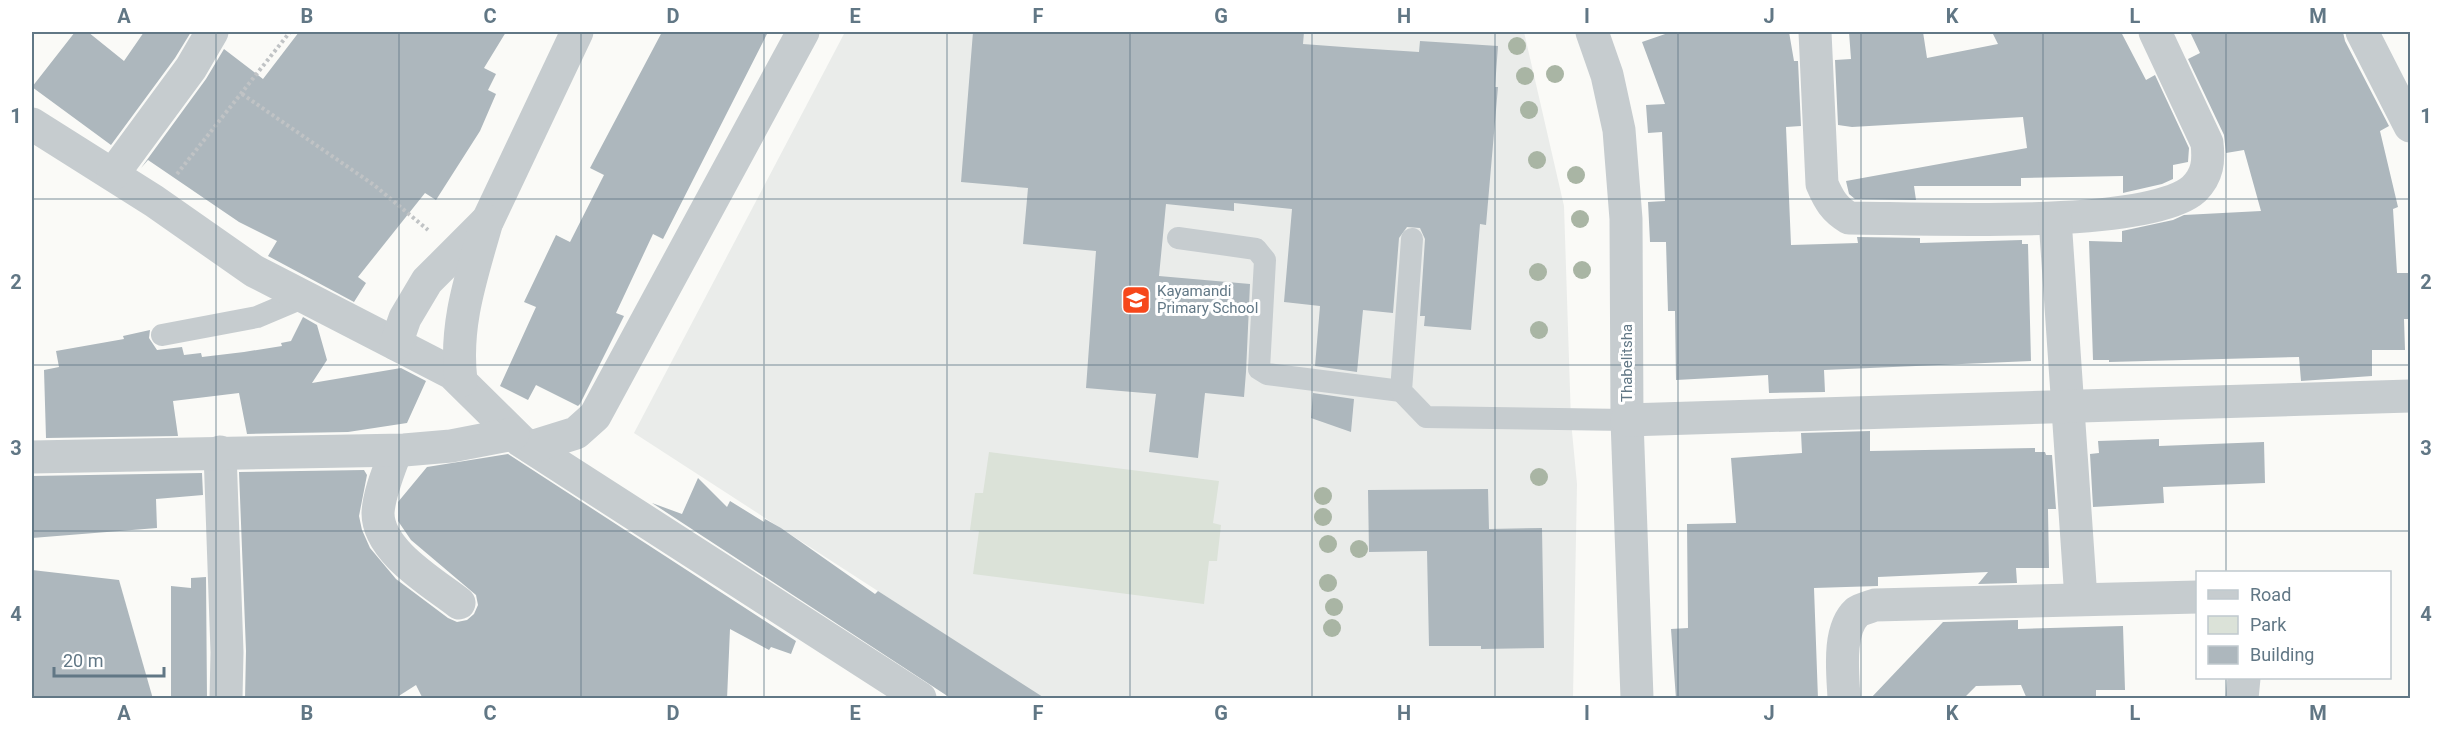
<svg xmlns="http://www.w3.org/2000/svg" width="2442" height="730" font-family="Roboto,sans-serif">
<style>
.built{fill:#eaecea}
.green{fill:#dbe2d8}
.building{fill:#adb7bd}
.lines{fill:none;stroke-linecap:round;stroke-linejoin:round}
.path{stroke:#c0c3c5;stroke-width:4;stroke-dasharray:3 3;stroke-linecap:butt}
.service{stroke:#c6cccf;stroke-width:22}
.minor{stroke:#c6cccf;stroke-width:33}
.tree{fill:#a9b5a4}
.grid{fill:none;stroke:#617785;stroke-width:1.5;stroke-opacity:0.55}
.labels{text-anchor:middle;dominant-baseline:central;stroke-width:6;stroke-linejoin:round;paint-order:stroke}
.poi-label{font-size:15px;fill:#617785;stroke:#fff;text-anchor:start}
.street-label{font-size:15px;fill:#617785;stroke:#fff}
.neatline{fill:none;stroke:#617785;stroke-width:2}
.grid-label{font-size:20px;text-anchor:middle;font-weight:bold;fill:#617785}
</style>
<rect width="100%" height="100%" fill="#fafaf7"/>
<path class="built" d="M845,32H1524L1564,206L1571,421L1577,484L1573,698H1043L634,433Z"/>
<path class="green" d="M989,452L1219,481L1213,523L1221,525L1217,561H1209L1204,604L973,574L979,531L970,530L975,493H983Z"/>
<g class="building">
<path d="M75,32H88L124,61L144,32H191L175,58L111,145L32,87Z"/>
<path d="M299,32H506L484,68L496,74L488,90L496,94L480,131L436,200L425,193L358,277L366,283L354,302L268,256L277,241L239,222L148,160L141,168L206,79L224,49L263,79Z"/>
<path d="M662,32H768L663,239L653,234L616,313L624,316L580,404L578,406L536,385L528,400L500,386L536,307L524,302L556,235L570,242L604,175L590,168Z"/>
<path d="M973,32H1304L1303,44L1357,48L1419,52L1420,41L1498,46L1495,87H1498L1486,225L1480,224L1471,330L1424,326L1425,316H1420L1425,239L1420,228L1407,227L1399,238L1393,313L1363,310L1357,372L1315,366L1320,306L1284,302L1292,209L1234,203V211L1166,204L1159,276L1250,284L1246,372L1244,397L1205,393L1198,458L1149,452L1156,394L1086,388L1096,251L1023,244L1028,188L961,182Z"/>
<path d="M1671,32H1789L1794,61H1798L1801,126L1786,127L1791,245L1858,243L1857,237L1920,238V243L2022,240V244H2028L2031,361L1824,370L1825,392L1769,393L1768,375L1676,380L1675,311H1668L1666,242H1650L1648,202L1665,201L1662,132L1648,133L1646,105L1665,104L1642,42Z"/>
<path d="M1849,32H1923L1927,58L1998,44L1992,32H2121L2146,80L2155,75L2189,148L2188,162L2173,165V179L2162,184L2127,192L2123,193V176L2021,178V186H1914L1916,200L1855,199L1849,194L1846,181L2027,148L2023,117L1852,127L1838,125L1835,60L1851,59Z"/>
<path d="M2190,32H2343L2345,41L2389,126L2380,131L2398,207L2393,209L2397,273H2410V319H2404L2405,350H2372V376L2301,381L2299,357L2109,362V360H2093L2089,241L2122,242V231L2173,220L2184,215L2261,211L2244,150L2226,153L2224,135L2188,59L2200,53Z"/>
<path d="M303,317L317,325L327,360L312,383L401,368L426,381L407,423L348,432L247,434L239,393L173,401L178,436L46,438L44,370L59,367L56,351L124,339L123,336L150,330L149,338L157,350L182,347L184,355L201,353L202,357L244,352L282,346L281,343L291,341Z"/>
<path d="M1313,393L1354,399L1351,432L1311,418Z"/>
<path d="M1870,431V451L2035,448V452H2045L2046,455H2052L2056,509H2048L2049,568H2016L2017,583L1978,584L1988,572L1878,577V586L1814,588L1818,699H1676L1671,629L1688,628L1687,524L1736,523L1731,458L1802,453L1801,433Z"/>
<path d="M2159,439V446L2264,442L2265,483L2163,487L2164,503L2093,507L2090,454L2099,453L2098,441Z"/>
<path d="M508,454L796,641L791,654L771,647L769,650L730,629L727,699H423L416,685L394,699H245L246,651L239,472L364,470L367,475L359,516L362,530L370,548L396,579L448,618L457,622L467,620L474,614L478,605L476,595L411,540L398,521V502L427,467Z"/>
<path d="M202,473L203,495L156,499L157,528L32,538V476Z"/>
<path d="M698,478L727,507L730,501L764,522L765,519L781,528L875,594L878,591L1046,699H952L652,503L682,514Z"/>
<path d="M1488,489L1489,529L1542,528L1544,648L1481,649V646H1429L1427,551L1369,552L1368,490Z"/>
<path d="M32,570L119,580L153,699H32Z"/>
<path d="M206,577L207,699H171V586L191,588V578Z"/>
<path d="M2018,620V629L2123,626L2125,690H2096V696L2074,699H2027L2021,685L1976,686L1963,699H1870L1943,622Z"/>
</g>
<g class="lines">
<g class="path">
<path d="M242,94L374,185L428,230"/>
<path d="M177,174L290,32"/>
</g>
<g class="service">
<path d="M1178,238L1256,249L1265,260L1259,369L1267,374L1401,391"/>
<path d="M1412,239L1401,391L1426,417L1627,420"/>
<path d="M162,335L257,317L302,298"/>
</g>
<g class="minor">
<path d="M1592,32L1607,75L1619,130L1626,219L1627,420L1637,698"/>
<path d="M1815,32L1822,184C1829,200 1834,209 1849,218C1915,218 2149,230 2194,189C2208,175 2209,161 2207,143L2155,32"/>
<path d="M2362,32L2410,126"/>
<path d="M32,124L154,201L254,271L452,373L521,441L920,698"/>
<path d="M113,174L191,68L212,32"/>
<path d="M2055,219L2081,599"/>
<path d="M396,344L405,318L427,281L488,220L577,32"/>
<path d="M461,381C454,324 472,275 487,221"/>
<path d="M1627,420L2410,396"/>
<path d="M531,447L576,433L595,416L803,32"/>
<path d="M396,451C389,470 379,493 378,513C378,551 432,582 459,603"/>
<path d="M220,452L227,652L226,698"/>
<path d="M32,457L404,450L451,446L513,434"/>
<path d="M1844,698C1843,675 1837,630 1857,612C1861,609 1870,607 1875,605L2198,597"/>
<path d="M2242,698L2244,678"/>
</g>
</g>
<g class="tree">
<circle cx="1517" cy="46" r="9"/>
<circle cx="1555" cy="74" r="9"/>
<circle cx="1525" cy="76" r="9"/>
<circle cx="1529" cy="110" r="9"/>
<circle cx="1537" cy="160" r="9"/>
<circle cx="1576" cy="175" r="9"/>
<circle cx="1580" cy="219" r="9"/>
<circle cx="1582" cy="270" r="9"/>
<circle cx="1538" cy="272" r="9"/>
<circle cx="1539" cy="330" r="9"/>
<circle cx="1539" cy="477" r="9"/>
<circle cx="1323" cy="496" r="9"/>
<circle cx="1323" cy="517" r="9"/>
<circle cx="1328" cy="544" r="9"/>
<circle cx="1359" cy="549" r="9"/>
<circle cx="1328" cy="583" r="9"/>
<circle cx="1334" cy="607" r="9"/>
<circle cx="1332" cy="628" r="9"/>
</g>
<path class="grid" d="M216,32V698M399,32V698M581,32V698M764,32V698M947,32V698M1130,32V698M1312,32V698M1495,32V698M1678,32V698M1861,32V698M2043,32V698M2226,32V572M32,199H2410M32,365H2410M32,531H2410M2226,678V698"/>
<defs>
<g id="school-square" transform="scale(1.5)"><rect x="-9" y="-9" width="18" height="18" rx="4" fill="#f6471b" stroke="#fff"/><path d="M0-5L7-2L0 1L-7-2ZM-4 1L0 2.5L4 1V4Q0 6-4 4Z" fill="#fff"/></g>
</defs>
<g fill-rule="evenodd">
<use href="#school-square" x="1136" y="300"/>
</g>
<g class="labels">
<g class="poi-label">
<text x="1157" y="291">Kayamandi<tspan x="1157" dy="17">Primary School</tspan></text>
</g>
<g class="street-label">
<text transform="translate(1627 363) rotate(-90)">Thabelitsha</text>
</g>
</g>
<rect width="2442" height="730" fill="none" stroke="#ffffff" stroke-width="66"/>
<rect x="2196" y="571" width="195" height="108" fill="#ffffff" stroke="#c0c9ce" stroke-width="1.5"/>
<rect x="2208" y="590" width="30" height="9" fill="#c6cccf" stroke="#c0c9ce" stroke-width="1.5"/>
<text x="2250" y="601" font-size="18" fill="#617785">Road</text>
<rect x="2208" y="616" width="30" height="18" fill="#dbe2d8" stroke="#c0c9ce" stroke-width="1.5"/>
<text x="2250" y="631" font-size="18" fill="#617785">Park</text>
<rect x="2208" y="646" width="30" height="18" fill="#adb7bd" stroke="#c0c9ce" stroke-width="1.5"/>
<text x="2250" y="661" font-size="18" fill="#617785">Building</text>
<path d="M54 667v9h110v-9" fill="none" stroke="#617785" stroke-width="3"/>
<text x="63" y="667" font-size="18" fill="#617785" stroke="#ffffff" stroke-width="4.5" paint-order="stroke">20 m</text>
<rect x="33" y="33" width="2376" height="664" class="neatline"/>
<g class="grid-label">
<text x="124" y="23">A</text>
<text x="307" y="23">B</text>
<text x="490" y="23">C</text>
<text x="673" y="23">D</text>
<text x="855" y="23">E</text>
<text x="1038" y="23">F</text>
<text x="1221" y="23">G</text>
<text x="1404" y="23">H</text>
<text x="1587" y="23">I</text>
<text x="1769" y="23">J</text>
<text x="1952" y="23">K</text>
<text x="2135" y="23">L</text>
<text x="2318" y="23">M</text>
<text x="16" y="123">1</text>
<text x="2426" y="123">1</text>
<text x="16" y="289">2</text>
<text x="2426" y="289">2</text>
<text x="16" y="455">3</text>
<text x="2426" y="455">3</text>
<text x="16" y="621">4</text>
<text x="2426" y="621">4</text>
<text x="124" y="720">A</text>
<text x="307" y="720">B</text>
<text x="490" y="720">C</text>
<text x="673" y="720">D</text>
<text x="855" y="720">E</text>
<text x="1038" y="720">F</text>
<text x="1221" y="720">G</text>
<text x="1404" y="720">H</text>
<text x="1587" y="720">I</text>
<text x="1769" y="720">J</text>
<text x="1952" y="720">K</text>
<text x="2135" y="720">L</text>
<text x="2318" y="720">M</text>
</g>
</svg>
